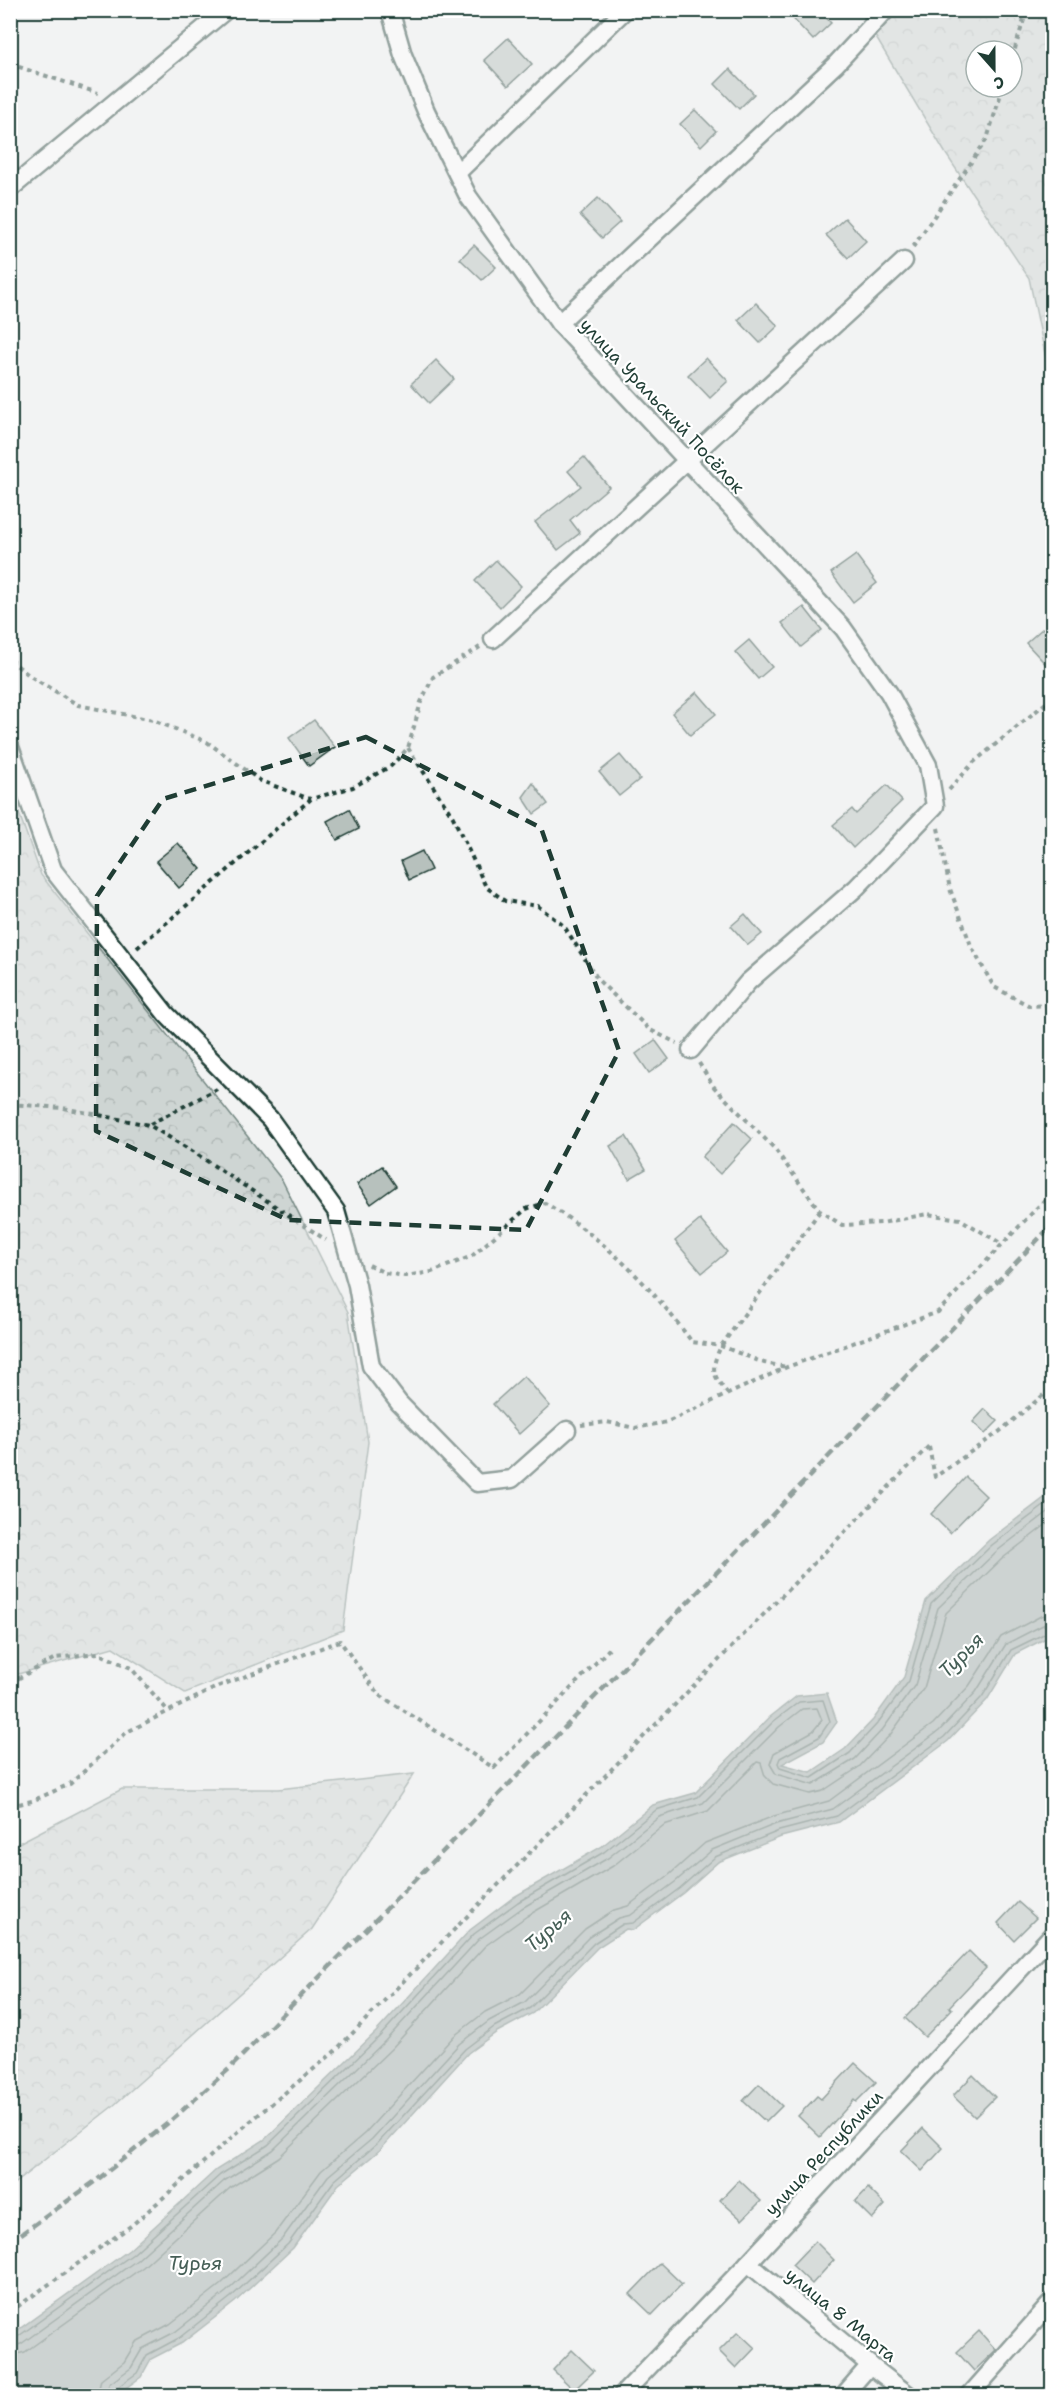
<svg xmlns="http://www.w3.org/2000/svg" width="1063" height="2406" font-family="'Shantell Sans',sans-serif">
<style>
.forest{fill:url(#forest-crowns);stroke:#768984;stroke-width:1.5;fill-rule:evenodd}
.water{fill:#a1adaa;stroke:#6d807b;stroke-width:1.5}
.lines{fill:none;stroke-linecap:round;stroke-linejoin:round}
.shore{stroke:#536a63;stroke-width:1.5}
.building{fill:#b7c1bd;stroke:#1f3d34;stroke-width:1.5}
.minor-casing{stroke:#1f3d34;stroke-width:21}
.path{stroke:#1f3d34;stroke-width:4;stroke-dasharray:4.5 4.5;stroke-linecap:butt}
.minor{stroke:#fff;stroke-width:16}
.rail{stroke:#1f3d34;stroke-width:4.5;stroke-dasharray:9 4.5;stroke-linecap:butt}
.marked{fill:none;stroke:#1f3d34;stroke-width:4.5;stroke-dasharray:12 8;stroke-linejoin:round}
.labels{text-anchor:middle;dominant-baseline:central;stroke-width:4.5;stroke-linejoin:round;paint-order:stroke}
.street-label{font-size:18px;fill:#1f3d34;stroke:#fff}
.water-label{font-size:20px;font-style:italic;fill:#465f57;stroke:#fff}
</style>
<defs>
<pattern id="forest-crowns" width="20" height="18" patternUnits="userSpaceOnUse" patternTransform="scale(1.5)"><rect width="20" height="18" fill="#ced5d3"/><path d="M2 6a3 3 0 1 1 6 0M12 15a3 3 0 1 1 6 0" fill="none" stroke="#b0b8b6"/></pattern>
</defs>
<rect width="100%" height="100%" fill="#f2f3f3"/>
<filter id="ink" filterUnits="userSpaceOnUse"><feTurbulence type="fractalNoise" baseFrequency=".0167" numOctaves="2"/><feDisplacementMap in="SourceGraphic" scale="12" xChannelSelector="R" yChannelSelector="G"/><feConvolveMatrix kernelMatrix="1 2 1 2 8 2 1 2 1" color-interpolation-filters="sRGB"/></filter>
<g filter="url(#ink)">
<g class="forest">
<path d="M860,11H1052V387L1029,278L946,154ZM976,51H1012V87H976Z"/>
<path d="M10,788L41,875L282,1180L348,1312L368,1442L343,1630L185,1693L113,1647L11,1676Z"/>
<path d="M414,1774L312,1929L113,2106L11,2186V1847L122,1789H278Z"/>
</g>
<path class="water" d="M1052,1492V1635L1015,1654L987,1700L948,1741L839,1822L781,1837L718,1862L683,1893L633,1930L626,1929L598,1947L533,2013L497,2032L468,2053L381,2149L338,2185L293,2248L235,2302L182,2343L151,2359L141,2377L116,2395H11V2335L129,2250L216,2170L264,2140L376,2032L470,1930L514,1897L601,1847L653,1805L695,1793L770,1717L797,1696L827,1693L837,1722L823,1742L782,1764L811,1772L845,1749L873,1720L904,1677L926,1601L989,1540Z"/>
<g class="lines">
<g class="shore">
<path d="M10,2339L16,2338L133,2254L220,2175L268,2145L380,2036L474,1934L518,1902L604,1852L656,1810L698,1797L774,1721L799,1702L823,1700L830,1721L819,1737L780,1758L778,1763L780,1768L812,1778L850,1753L877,1724L909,1681L931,1604L992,1545L1052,1500"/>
<path d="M10,2347L21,2344L137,2260L224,2181L273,2150L385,2041L479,1939L522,1908L608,1858L659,1817L703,1803L779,1727L802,1709L817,1708L822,1720L813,1731L774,1753L770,1764L776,1774L813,1785L855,1759L883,1729L915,1685L938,1608L997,1551L1052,1509"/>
<path d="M10,2356L25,2352L143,2267L230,2188L279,2157L392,2048L485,1946L527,1916L613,1866L664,1825L708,1811L757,1762L761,1763L765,1776L773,1784L810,1794L823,1791L859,1767L890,1735L924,1688L946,1613L1003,1558L1052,1520"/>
<path d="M97,2396L101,2380L124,2362L136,2342L170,2324L220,2285L275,2233L321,2171L365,2133L454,2036L485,2012L520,1994L585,1929L614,1910L628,1906L669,1875L705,1843L774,1816L829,1801L933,1724L969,1686L1001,1637L1041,1616L1052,1614"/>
<path d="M106,2396L109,2384L131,2368L142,2349L175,2332L226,2292L282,2239L328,2176L372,2139L459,2044L489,2021L525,2002L589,1937L619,1918L631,1915L675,1882L712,1850L776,1824L833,1809L939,1731L976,1692L1006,1644L1045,1624L1052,1623"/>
<path d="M113,2396L115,2389L137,2373L147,2355L179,2338L231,2297L288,2244L334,2181L377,2144L465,2049L494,2027L530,2008L594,1943L623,1924L633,1923L680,1888L715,1857L779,1831L837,1816L944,1737L982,1697L1011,1650L1052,1630"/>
</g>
</g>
<g class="building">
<path d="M785,10H819L831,23L813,40Z"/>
<path d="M508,38L532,64L508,86L484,60Z"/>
<path d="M730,69L754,94L739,109L715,84Z"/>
<path d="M695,110L716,131L701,146L680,124Z"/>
<path d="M598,198L620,222L602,238L580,215Z"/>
<path d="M845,218L866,241L848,258L826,235Z"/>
<path d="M474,245L496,267L482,280L460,259Z"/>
<path d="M756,303L778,326L760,343L738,320Z"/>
<path d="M706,358L728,381L710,398L688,375Z"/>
<path d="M436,360L454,379L429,403L411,384Z"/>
<path d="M584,457L609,487L570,520L580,533L558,550L535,522L581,486L568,471Z"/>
<path d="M856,555L877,583L853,602L831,573Z"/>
<path d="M496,560L521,586L500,607L475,581Z"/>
<path d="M804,607L822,630L801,647L782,623Z"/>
<path d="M1043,628L1053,639V672L1026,643Z"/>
<path d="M749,640L772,667L758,679L735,652Z"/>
<path d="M697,692L716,714L690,735L672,713Z"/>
<path d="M314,720L335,747L309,766L289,738Z"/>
<path d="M620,755L640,779L619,796L599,772Z"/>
<path d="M533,783L548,804L534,814L523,797Z"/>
<path d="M887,785L902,801L853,848L833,825L852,809L856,814Z"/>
<path d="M349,809L359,829L337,840L327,821Z"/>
<path d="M178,843L201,869L179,888L156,861Z"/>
<path d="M422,851L431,870L409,880L401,861Z"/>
<path d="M745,914L762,934L748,945L731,926Z"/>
<path d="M655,1040L669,1059L649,1073L636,1054Z"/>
<path d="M734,1122L752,1139L720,1174L702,1157Z"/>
<path d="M626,1136L646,1169L629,1179L610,1146Z"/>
<path d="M382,1166L396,1186L371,1204L357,1184Z"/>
<path d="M700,1220L727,1252L702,1273L675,1241Z"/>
<path d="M524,1376L550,1406L519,1434L493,1404Z"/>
<path d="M985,1409L998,1421L985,1434L973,1422Z"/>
<path d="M966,1477L986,1496L950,1533L931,1514Z"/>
<path d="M1018,1902L1036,1918L1014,1940L998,1923Z"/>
<path d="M969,1951L986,1968L949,2007L952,2009L925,2037L905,2018Z"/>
<path d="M855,2063L876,2082L856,2102L854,2100L820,2137L798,2116L817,2096L821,2099Z"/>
<path d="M973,2075L995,2097L975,2117L953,2096Z"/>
<path d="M759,2084L782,2106L766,2122L743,2101Z"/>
<path d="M923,2128L943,2148L922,2171L901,2151Z"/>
<path d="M739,2180L761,2201L742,2220L720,2200Z"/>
<path d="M868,2188L885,2205L872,2219L855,2202Z"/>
<path d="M815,2241L834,2260L812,2284L792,2265Z"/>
<path d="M660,2263L682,2284L652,2315L630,2294Z"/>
<path d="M979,2331L996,2350L974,2371L957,2352Z"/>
<path d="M738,2332L755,2348L736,2368L719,2351Z"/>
<path d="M572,2350L594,2371L574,2390L553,2370Z"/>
</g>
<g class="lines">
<g class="minor-casing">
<g id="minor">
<path d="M390,10L403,55L426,111L468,196L559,323L843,628L889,693L928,765L935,806L856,888L748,982L691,1050"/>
<path d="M457,173L625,10"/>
<path d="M10,189L226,10"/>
<path d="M559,323L835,65L886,10"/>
<path d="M493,639L904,261"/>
<path d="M10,747L53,870L166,1014L270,1119L336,1211L357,1285L371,1366L399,1403L477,1483L512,1479L567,1430"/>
<path d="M748,2263L870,2365L910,2396"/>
<path d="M621,2396L748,2263L1052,1935"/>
<path d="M843,2396L870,2365"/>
<path d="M969,2396L1052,2302"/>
</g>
</g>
<g class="path">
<path d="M1012,58L1027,10"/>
<path d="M10,64L98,93"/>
<path d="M913,247L987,139L1003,87"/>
<path d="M10,660L30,676L78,705L153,720L207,742L261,781L310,799"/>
<path d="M408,748L453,817L486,887L505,901L538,906L564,926L599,981L650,1030L677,1043"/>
<path d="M949,790L974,762L1052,698"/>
<path d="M938,828L950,889L972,948L994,987L1030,1006L1052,1005"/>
<path d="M137,948L311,799L353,787L391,766L408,748L421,702L433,677L480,647"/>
<path d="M699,1063L714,1087L774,1148L820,1211L842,1225L882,1223L927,1214L960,1219L1002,1244"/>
<path d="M10,1104L63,1108L149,1125L195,1153L326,1240"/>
<path d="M150,1124L217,1089"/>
<path d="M369,1265L385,1273L405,1276L432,1272L472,1256L526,1209L545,1203C606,1240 650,1285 692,1342L721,1346L764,1363L787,1367"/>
<path d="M728,1394C712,1374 710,1370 721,1346L820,1211"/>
<path d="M581,1425L607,1422L635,1428L667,1422L787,1367L938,1312L1052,1192"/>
<path d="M929,1447L935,1477L999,1432L1052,1388"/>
<path d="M10,1683L55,1658L98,1653L131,1668L168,1711"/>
<path d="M10,1806L32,1801L70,1784L127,1732L219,1686L340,1641L378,1694L494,1768L609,1649"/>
<path d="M10,2312L132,2225L246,2125L333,2053L929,1446"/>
</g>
<use href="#minor" class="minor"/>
<path class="rail" d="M10,2242L97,2180L168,2123L229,2069L692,1598L1052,1225"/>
</g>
</g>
<path d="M0 0H1063V2406H0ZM366,737L541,828L619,1051L526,1230L288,1220L96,1131L97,896L163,799Z" fill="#f2f3f3" fill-opacity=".55" fill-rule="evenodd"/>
<path class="marked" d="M366,737L541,828L619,1051L526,1230L288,1220L96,1131L97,896L163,799Z"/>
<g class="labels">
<g class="street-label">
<text transform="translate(662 406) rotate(47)">улица Уральский Посёлок</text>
<text transform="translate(824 2153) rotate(-47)">улица Республики</text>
<text transform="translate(841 2315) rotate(39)">улица 8 Марта</text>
</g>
<g class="water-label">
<text transform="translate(961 1655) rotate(-45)">Турья</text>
<text transform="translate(548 1930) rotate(-41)">Турья</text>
<text x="195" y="2263">Турья</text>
</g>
</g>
<rect width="1063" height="2406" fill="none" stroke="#fff" stroke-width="36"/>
<rect x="18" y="18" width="1027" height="2370" fill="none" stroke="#1f3d34" stroke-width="2" filter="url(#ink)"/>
<g transform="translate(994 69) rotate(159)"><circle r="28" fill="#ffffff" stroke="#a5b1ae" stroke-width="1.5"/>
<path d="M0-4.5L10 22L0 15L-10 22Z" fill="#1f3d34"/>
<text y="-9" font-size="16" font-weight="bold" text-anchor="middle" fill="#1f3d34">С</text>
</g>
</svg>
